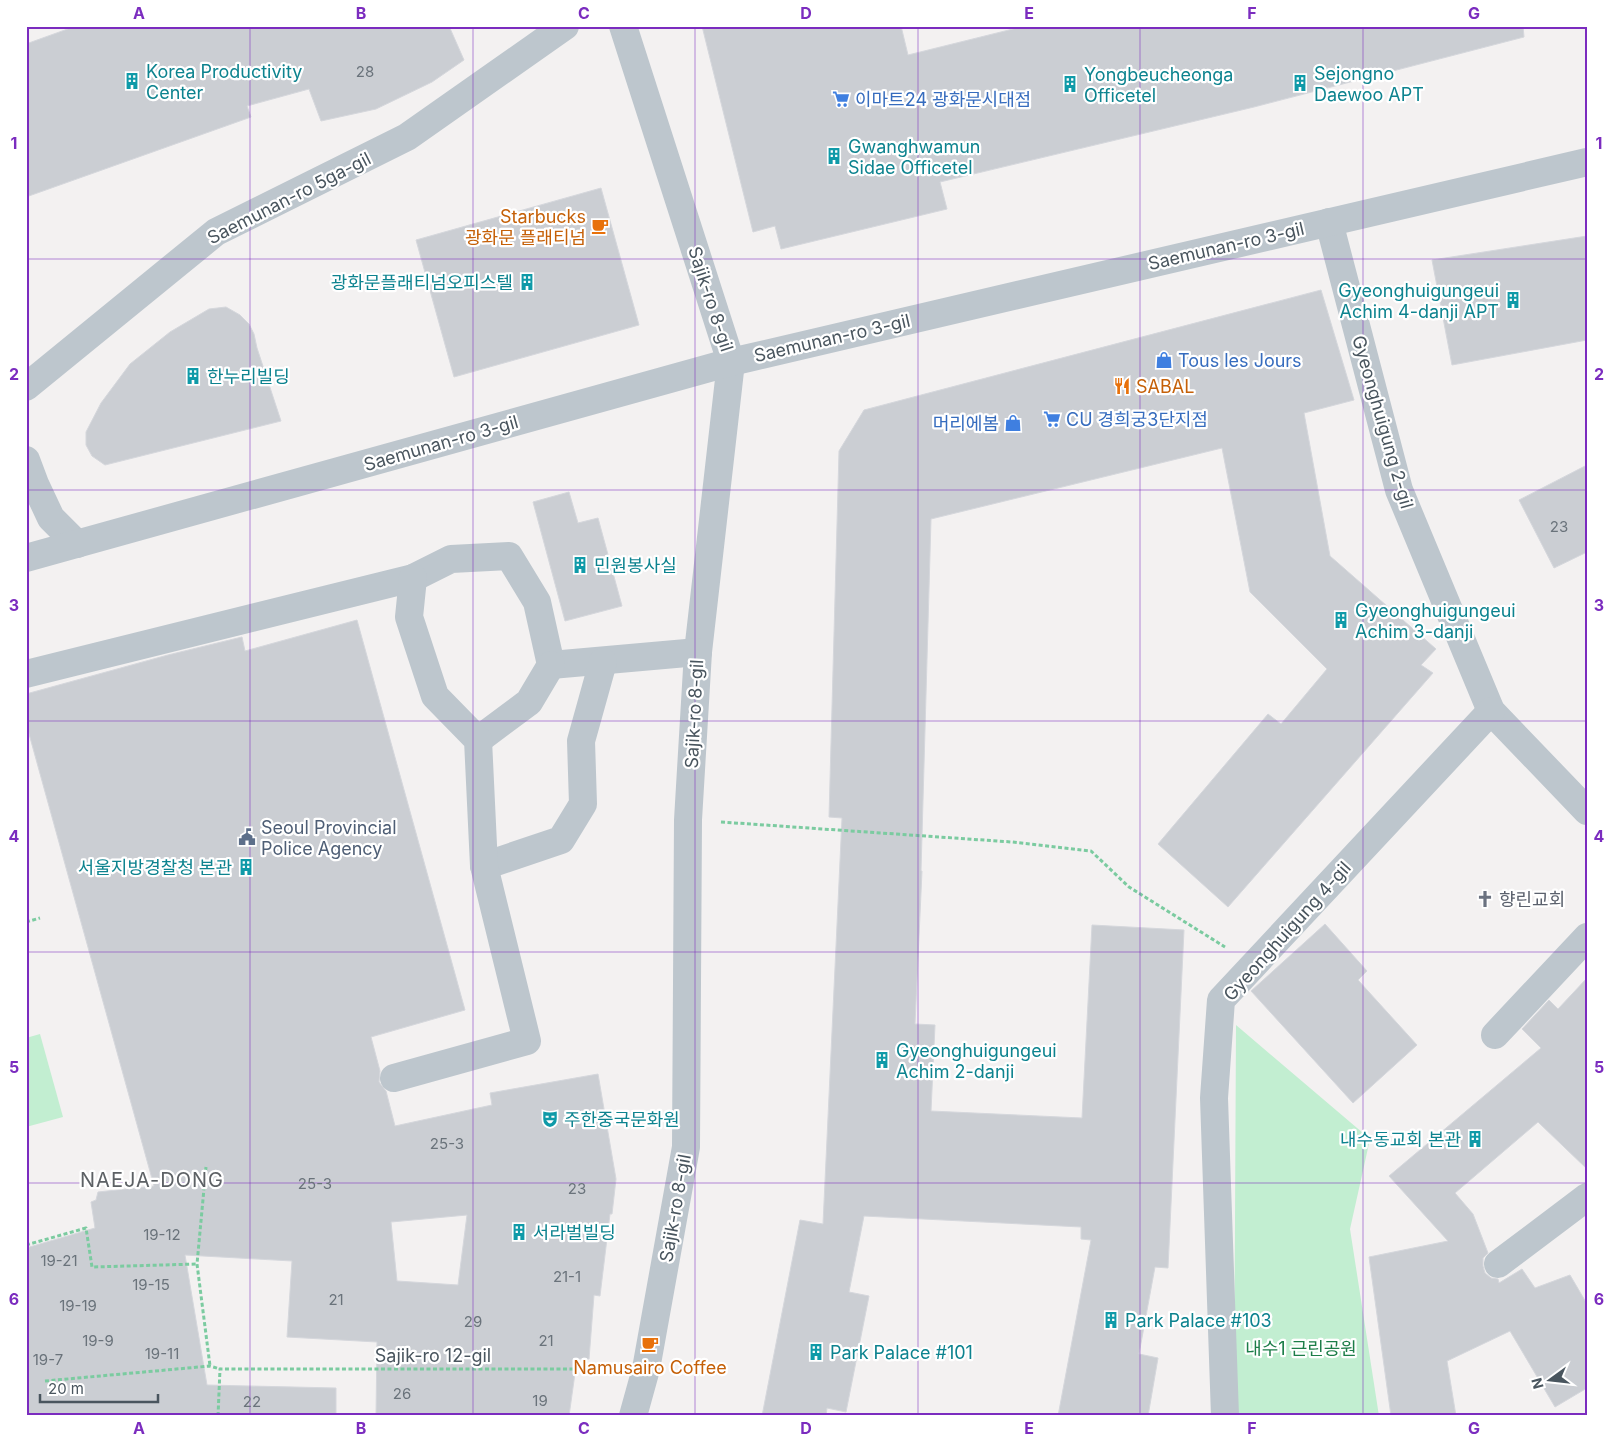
<svg xmlns="http://www.w3.org/2000/svg" width="1613" height="1442" font-family="Inter,'Noto Sans KR',sans-serif">
<style>
.green{fill:#c2eed1}
.building{fill:#cbced3;stroke:#d5d7dc;fill-rule:evenodd}
.lines{fill:none;stroke-linecap:round;stroke-linejoin:round}
.path{stroke:#7bcba0;stroke-width:3;stroke-dasharray:4 2.5;stroke-linecap:butt}
.minor{stroke:#bdc6cd;stroke-width:28}
.grid{fill:none;stroke:#7b2cbf;stroke-width:1;stroke-opacity:0.55}
.labels{text-anchor:middle;dominant-baseline:central;stroke-width:4.5;stroke-linejoin:round;paint-order:stroke}
.number-label{font-size:15px;fill:#6a737b}
.culture-label{font-size:18px;fill:#0d838f;stroke:#fff;text-anchor:start}
.shop-label{font-size:18px;fill:#366cbe;stroke:#fff;text-anchor:start}
.street-label{font-size:18px;fill:#49555e;stroke:#fff}
.food-label{font-size:18px;fill:#c56008;stroke:#fff;text-anchor:end}
.service-label{font-size:18px;fill:#4e5e75;stroke:#fff;text-anchor:start}
.worship-label{font-size:18px;fill:#5b616d;stroke:#fff;text-anchor:start}
.park-label{font-size:18px;fill:#1c7d48;stroke:#fff}
.quarter-label{font-size:20px;letter-spacing:1px;fill:#5d6165;stroke:#fff}
.neatline{fill:none;stroke:#7b2cbf;stroke-width:2}
.grid-label{font-size:16px;text-anchor:middle;font-weight:bold;fill:#7b2cbf}
</style>
<rect width="100%" height="100%" fill="#f3f1f1"/>
<g class="green">
<path d="M1236,1025L1370,1139L1350,1229L1379,1416H1234Z"/>
<path d="M40,1034L63,1117L26,1127V1038Z"/>
</g>
<g class="building">
<path d="M76,26H449L464,60L432,82L376,109L321,121L309,89L247,106L251,117L26,197V44Z"/>
<path d="M702,26H901L908,55L1025,26H1523L1524,37L1254,107L940,182L947,209L781,249L775,226L753,232Z"/>
<path d="M601,188L639,325L454,377L416,240Z"/>
<path d="M1587,236V340L1452,365L1432,260Z"/>
<path d="M1321,290L1354,400L1304,413L1330,556L1436,649L1421,665L1433,673L1228,907L1158,844L1268,714L1281,724L1327,669L1250,592L1222,448L931,519L921,871H922L915,1024L935,1025L931,1111L1082,1118L1092,925L1184,930L1168,1268L1155,1267L1139,1354L1158,1358L1148,1416H1058L1091,1240L1081,1239V1227L864,1216L849,1292L869,1296L846,1412L827,1408L826,1416H762L800,1220L823,1224L842,818L829,817L839,451L864,410Z"/>
<path d="M226,307L240,315L249,324L254,334L257,348L281,421L105,465L92,456L86,445V432L101,403L130,364L170,332L209,309Z"/>
<path d="M1587,465V552L1554,568L1519,500Z"/>
<path d="M569,492L578,523L598,518L622,606L565,621L533,502Z"/>
<path d="M357,620L465,1010L371,1037L380,1071L379,1082L386,1091L395,1126L492,1105L490,1093L598,1074L616,1179L612,1214H610L600,1296L594,1295L589,1359H577L569,1416H376L377,1342L287,1337L292,1261L185,1255L207,1385L336,1388V1416H26V1248L95,1228L91,1202L96,1200L98,1192L154,1186L26,723V694L168,655L242,637L245,651ZM467,1215L458,1285L397,1281L391,1222Z"/>
<path d="M1325,924L1367,971L1358,980L1417,1045L1353,1103L1251,991Z"/>
<path d="M1587,978V1169L1538,1122L1455,1193L1473,1214L1488,1253L1483,1258V1266L1485,1273L1491,1278L1498,1279L1499,1283L1522,1269L1535,1288L1570,1275L1587,1304V1388L1555,1407L1510,1331L1447,1361L1456,1416H1391L1369,1257L1448,1241L1389,1176L1541,1048L1522,1029L1549,1000L1558,1009Z"/>
</g>
<g class="lines">
<g class="path">
<path d="M721,822L1012,842L1091,851L1129,887L1225,947"/>
<path d="M26,922L40,918"/>
<path d="M206,1167L197,1264L210,1366"/>
<path d="M26,1245L86,1228L92,1267L197,1264"/>
<path d="M45,1381L210,1366L220,1369"/>
<path d="M218,1416L220,1369H610"/>
</g>
<g class="minor">
<path d="M623,26L731,362L698,652L688,820L686,1147L646,1369L633,1416"/>
<path d="M1329,222L1399,490L1491,711L1587,811"/>
<path d="M26,387L216,232L407,137L565,26"/>
<path d="M26,460L35,484L51,518L77,544"/>
<path d="M26,558L731,362L1587,162"/>
<path d="M26,674L413,578L451,559L509,556L537,602L551,665L698,652"/>
<path d="M478,740L529,702L551,665"/>
<path d="M484,866L561,840L583,804L581,741L603,662"/>
<path d="M1495,1035L1587,937"/>
<path d="M394,1078L527,1041L484,866L478,740L435,696L409,617L413,578"/>
<path d="M1498,1264L1587,1197"/>
<path d="M1225,1416L1214,1098L1221,1000L1491,711"/>
</g>
</g>
<path class="grid" d="M250,26V1416M473,26V1416M695,26V1416M918,26V1416M1140,26V1416M1363,26V1416M26,259H1587M26,490H1587M26,721H1587M26,952H1587M26,1183H1587"/>
<defs>
<g id="building-bare" transform="scale(1.35)"><path d="M-4-6H4V6H1V3H-1V6H-4ZM-2.5-4.3h1.7v1.8h-1.7ZM.8-4.3h1.7v1.8H.8ZM-2.5-1h1.7V.8h-1.7ZM.8-1h1.7V.8H.8Z" fill="#0f9aa8" stroke="#fff" stroke-width="2.5" paint-order="stroke"/></g>
<g id="supermarket-bare" transform="scale(1.35)"><path d="M-6-5.5h2.5l.6 2H6L4.5 2H-2.5L-4.4-4H-6ZM-1.5 3.2a1.3 1.3 0 1 0 .1 0ZM3 3.2a1.3 1.3 0 1 0 .1 0Z" fill="#3f7fe0" stroke="#fff" stroke-width="2.5" paint-order="stroke"/></g>
<g id="cafe-bare" transform="scale(1.35)"><path d="M-5.5-4.5H6V0H3Q3 3.5 0 3.5H-2.5Q-5.5 3.5-5.5 0ZM3-3.2v2h1.7v-2ZM-6 4.5H4V6H-6Z" fill="#e8710a" stroke="#fff" stroke-width="2.5" paint-order="stroke"/></g>
<g id="shop-bare" transform="scale(1.35)"><path d="M-5-2.5h2.3a2.7 3.5 0 0 1 5.4 0H5L5.5 6h-11ZM-1.5-2.5h3a1.5 2.3 0 0 0-3 0Z" fill="#3f7fe0" stroke="#fff" stroke-width="2.5" paint-order="stroke"/></g>
<g id="restaurant-bare" transform="scale(1.35)"><path d="M-5-6h1v4h1v-4h1v4h1v-4h1v5L-1.5 .5V6h-2V.5L-5-1ZM5-6V6H3V1.5H1.5Q1.5-4 5-6Z" fill="#e8710a" stroke="#fff" stroke-width="2.5" paint-order="stroke"/></g>
<g id="civic-bare" transform="scale(1.35)"><path d="M-.6-6.5H3V-4.5H.6V-3L4-1V1h2V6H-6V1h2V-1L-.6-3ZM-1.2 2.5V6h2.4V2.5Z" fill="#5c6f8a" stroke="#fff" stroke-width="2.5" paint-order="stroke"/></g>
<g id="church-bare" transform="scale(1.35)"><path d="M-1.2-6h2.4v3.5h3.3v2.4h-3.3V6h-2.4V-.1h-3.3v-2.4h3.3Z" fill="#6b7280" stroke="#fff" stroke-width="2.5" paint-order="stroke"/></g>
<g id="theatre-bare" transform="scale(1.35)"><path d="M-5-5.5Q0-4 5-5.5V0Q5 5 0 6Q-5 5-5 0ZM-3.3-2.5H-1v1.5H-3.3ZM1-2.5H3.3v1.5H1ZM-2.8 1Q0 5.5 2.8 1Z" fill="#0f9aa8" stroke="#fff" stroke-width="2.5" paint-order="stroke"/></g>
</defs>
<g fill-rule="evenodd">
<use href="#building-bare" x="132" y="81"/>
<use href="#building-bare" x="1300" y="83"/>
<use href="#building-bare" x="1070" y="84"/>
<use href="#supermarket-bare" x="841" y="99"/>
<use href="#building-bare" x="834" y="156"/>
<use href="#cafe-bare" x="600" y="226"/>
<use href="#building-bare" x="527" y="282"/>
<use href="#building-bare" x="1513" y="300"/>
<use href="#shop-bare" x="1164" y="360"/>
<use href="#building-bare" x="193" y="376"/>
<use href="#restaurant-bare" x="1122" y="386"/>
<use href="#supermarket-bare" x="1052" y="419"/>
<use href="#shop-bare" x="1013" y="423"/>
<use href="#building-bare" x="580" y="565"/>
<use href="#building-bare" x="1341" y="620"/>
<use href="#civic-bare" x="247" y="837"/>
<use href="#building-bare" x="246" y="867"/>
<use href="#church-bare" x="1485" y="899"/>
<use href="#building-bare" x="882" y="1060"/>
<use href="#theatre-bare" x="550" y="1119"/>
<use href="#building-bare" x="1475" y="1139"/>
<use href="#building-bare" x="519" y="1232"/>
<use href="#building-bare" x="1111" y="1320"/>
<use href="#cafe-bare" x="650" y="1344"/>
<use href="#building-bare" x="816" y="1352"/>
</g>
<g class="labels">
<g class="number-label">
<text x="365" y="71">28</text>
<text x="1559" y="526">23</text>
<text x="447" y="1143">25-3</text>
<text x="315" y="1183">25-3</text>
<text x="577" y="1188">23</text>
<text x="162" y="1234">19-12</text>
<text x="59" y="1260">19-21</text>
<text x="567" y="1276">21-1</text>
<text x="151" y="1284">19-15</text>
<text x="336" y="1299">21</text>
<text x="78" y="1305">19-19</text>
<text x="473" y="1321">29</text>
<text x="98" y="1340">19-9</text>
<text x="546" y="1340">21</text>
<text x="162" y="1353">19-11</text>
<text x="48" y="1359">19-7</text>
<text x="402" y="1393">26</text>
<text x="540" y="1400">19</text>
<text x="252" y="1401">22</text>
</g>
<g class="culture-label">
<text x="146" y="71">Korea Productivity<tspan x="146" dy="21">Center</tspan></text>
<text x="1314" y="73">Sejongno<tspan x="1314" dy="21">Daewoo APT</tspan></text>
<text x="1084" y="74">Yongbeucheonga<tspan x="1084" dy="21">Officetel</tspan></text>
<text x="848" y="146">Gwanghwamun<tspan x="848" dy="21">Sidae Officetel</tspan></text>
<text x="513" y="282" text-anchor="end">광화문플래티넘오피스텔</text>
<text x="1499" y="290" text-anchor="end">Gyeonghuigungeui<tspan x="1499" dy="21">Achim 4-danji APT</tspan></text>
<text x="207" y="376">한누리빌딩</text>
<text x="594" y="565">민원봉사실</text>
<text x="1355" y="610">Gyeonghuigungeui<tspan x="1355" dy="21">Achim 3-danji</tspan></text>
<text x="232" y="867" text-anchor="end">서울지방경찰청 본관</text>
<text x="896" y="1050">Gyeonghuigungeui<tspan x="896" dy="21">Achim 2-danji</tspan></text>
<text x="564" y="1119">주한중국문화원</text>
<text x="1461" y="1139" text-anchor="end">내수동교회 본관</text>
<text x="533" y="1232">서라벌빌딩</text>
<text x="1125" y="1320">Park Palace #103</text>
<text x="830" y="1352">Park Palace #101</text>
</g>
<g class="shop-label">
<text x="855" y="99">이마트24 광화문시대점</text>
<text x="1178" y="360">Tous les Jours</text>
<text x="1066" y="419">CU 경희궁3단지점</text>
<text x="999" y="423" text-anchor="end">머리에봄</text>
</g>
<g class="street-label">
<text transform="translate(289 198) rotate(-27)">Saemunan-ro 5ga-gil</text>
<text transform="translate(1226 246) rotate(-13)">Saemunan-ro 3-gil</text>
<text transform="translate(711 299) rotate(72)">Sajik-ro 8-gil</text>
<text transform="translate(832 338) rotate(-13)">Saemunan-ro 3-gil</text>
<text transform="translate(1383 422) rotate(74)">Gyeonghuigung 2-gil</text>
<text transform="translate(441 443) rotate(-16)">Saemunan-ro 3-gil</text>
<text transform="translate(694 714) rotate(-87)">Sajik-ro 8-gil</text>
<text transform="translate(1287 931) rotate(-48)">Gyeonghuigung 4-gil</text>
<text transform="translate(675 1208) rotate(-80)">Sajik-ro 8-gil</text>
<text x="433" y="1355">Sajik-ro 12-gil</text>
</g>
<g class="food-label">
<text x="586" y="216">Starbucks<tspan x="586" dy="21">광화문 플래티넘</tspan></text>
<text x="1136" y="386" text-anchor="start">SABAL</text>
<text x="650" y="1367" text-anchor="middle">Namusairo Coffee</text>
</g>
<g class="service-label">
<text x="261" y="827">Seoul Provincial<tspan x="261" dy="21">Police Agency</tspan></text>
</g>
<g class="worship-label">
<text x="1499" y="899">향린교회</text>
</g>
<g class="park-label">
<text x="1301" y="1348">내수1 근린공원</text>
</g>
<g class="quarter-label">
<text x="152" y="1180">NAEJA-DONG</text>
</g>
</g>
<rect width="1613" height="1442" fill="none" stroke="#ffffff" stroke-width="55"/>
<g transform="translate(1550 1380) rotate(255)" stroke="#ffffff" stroke-width="4" paint-order="stroke">
<path d="M0-4L9 19L0 12L-9 19Z" fill="#49555e"/>
<text y="-8" font-size="14" font-weight="bold" text-anchor="middle" fill="#49555e">N</text>
</g>
<path d="M40 1394v8h118v-8" fill="none" stroke="#49555e" stroke-width="2.5"/>
<text x="48" y="1394" font-size="15" fill="#49555e" stroke="#ffffff" stroke-width="4" paint-order="stroke">20 m</text>
<rect x="28" y="28" width="1558" height="1386" class="neatline"/>
<g class="grid-label">
<text x="139" y="19">A</text>
<text x="361" y="19">B</text>
<text x="584" y="19">C</text>
<text x="806" y="19">D</text>
<text x="1029" y="19">E</text>
<text x="1252" y="19">F</text>
<text x="1474" y="19">G</text>
<text x="14" y="149">1</text>
<text x="1599" y="149">1</text>
<text x="14" y="380">2</text>
<text x="1599" y="380">2</text>
<text x="14" y="611">3</text>
<text x="1599" y="611">3</text>
<text x="14" y="842">4</text>
<text x="1599" y="842">4</text>
<text x="14" y="1073">5</text>
<text x="1599" y="1073">5</text>
<text x="14" y="1305">6</text>
<text x="1599" y="1305">6</text>
<text x="139" y="1434">A</text>
<text x="361" y="1434">B</text>
<text x="584" y="1434">C</text>
<text x="806" y="1434">D</text>
<text x="1029" y="1434">E</text>
<text x="1252" y="1434">F</text>
<text x="1474" y="1434">G</text>
</g>
</svg>
